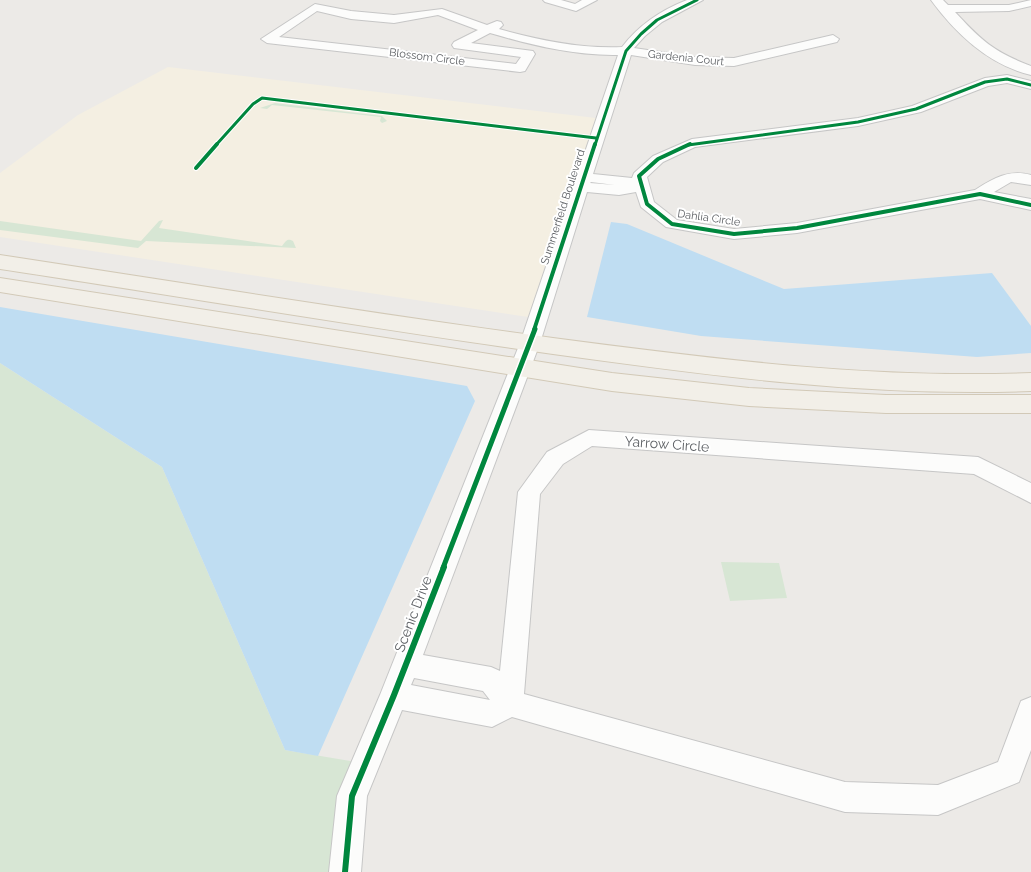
<svg xmlns="http://www.w3.org/2000/svg" width="1031" height="872" font-family="Raleway,sans-serif">
<style>
.commercial{fill:#f4efe2}
.green{fill:#d7e6d4}
.water{fill:#bfddf2}
.lines{fill:none;stroke-linecap:round;stroke-linejoin:round}
.minor-casing{stroke:#c6c6c6;stroke-width:2}
.major-casing{stroke:#d2c9b7;stroke-width:2}
.minor{fill:#fcfcfb;fill-rule:evenodd}
.major{fill:#f2efe8;fill-rule:evenodd}
.cycleway-far3-casing{stroke:#fff;stroke-width:5}
.cycleway-far2-casing{stroke:#fff;stroke-width:6}
.cycleway-far1-casing{stroke:#fff;stroke-width:8}
.cycleway-casing{stroke:#fff;stroke-width:9}
.cycleway-far3{stroke:#00873e;stroke-width:3}
.cycleway-far2{stroke:#00873e;stroke-width:4}
.cycleway-far1{stroke:#00873e;stroke-width:5}
.cycleway{stroke:#00873e;stroke-width:6}
.labels{text-anchor:middle;dominant-baseline:central;stroke-width:4;stroke-linejoin:round;paint-order:stroke}
.far-street-label{font-size:11px;fill:#5d6064;stroke:#fff}
.street-label{font-size:14px;fill:#5d6064;stroke:#fff}
</style>
<rect width="100%" height="100%" fill="#eceae7"/>
<path class="commercial" d="M168,67L596,118L570,218L535,318L0,237V173L78,115Z"/>
<g class="green">
<path d="M275,103L382,116L387,121L382,123L380,121L381,117L272,105L267,109L260,108Z"/>
<path d="M163,220L159,228L282,246C286,241 287,238 293,241L296,248L146,241L138,248L0,230V221L141,241L159,221Z"/>
<path d="M0,363L162,467L285,750L362,763L346,872H0Z"/>
<path d="M721,562L779,563L787,598L730,601Z"/>
</g>
<g class="water">
<path d="M611,222L627,224L784,289L992,273L1031,326V353L977,357L701,336L587,317Z"/>
<path d="M0,307L467,386L475,401L318,756L285,750L162,467L0,363Z"/>
</g>
<g class="lines">
<g class="minor-casing">
<g id="minor">
<path d="M543,0H561L575,4L582,0H597L576,11L545,2Z"/>
<path d="M687,0H703L662,22L645,36L634,48L695,57L734,58L833,35L839,39L837,42L734,66L695,65L631,55L593,174L632,178L634,173L653,156L692,139L858,118L912,106L985,78L1007,75L1031,81V89L1007,83L988,86L921,112L858,126L695,147L663,162L647,177L654,202L677,220L734,229L797,223L975,190C994,178 1009,169 1031,175V185L1011,182L994,192L1031,199V210L980,199L797,233L734,239L666,227L641,207L636,192L619,195L587,192L540,343L423,655L491,667L500,671L518,492L547,452L589,430L978,457L1031,483V503L974,474L592,446L563,464L540,494L524,694L845,782L938,785L998,762L1021,701L1031,697V750L1019,782L938,815L845,812L512,717L492,727L402,710L367,796L361,872H329L337,796L380,695L520,343L618,55C575,56 531,45 490,33L471,43L533,51L535,54L525,71L520,72L267,43L261,39L315,4L351,11L394,15L442,9L487,25L497,21L501,22L503,25L499,29C539,40 581,49 622,47C639,25 661,10 687,0ZM317,11L351,19L394,23L438,15L478,30L454,42L452,45L454,48L521,57L516,64L279,37ZM591,182L615,185L590,183ZM414,678L483,691L490,700L411,685Z"/>
<path d="M931,0H943L948,5H1009L1031,0V6L1009,11L955,12C982,41 994,52 1031,66V75C989,65 956,34 931,0Z"/>
</g>
</g>
<g class="major-casing">
<g id="major">
<path d="M0,255C184,283 368,313 553,338C713,359 869,379 1031,373V391C868,397 713,376 553,354C368,328 184,297 0,269Z"/>
<path d="M0,278L612,373L749,388L886,395H1031V413H886L749,406L612,391L0,292Z"/>
</g>
</g>
<use href="#minor" class="minor"/>
<use href="#major" class="major"/>
<g class="cycleway-far3-casing">
<g id="cycleway-far3">
<path d="M216,145L253,104L262,98L596,138"/>
<path d="M595,145L626,51L641,34L657,20L697,0"/>
<path d="M688,145L858,122L916,109L985,82L1007,79L1031,85"/>
</g>
</g>
<g class="cycleway-far2-casing">
<g id="cycleway-far2">
<path d="M690,144L658,159L639,176L647,204L672,224L734,234L797,228L980,194L1031,205"/>
<path d="M196,168L217,144"/>
<path d="M534,330L595,144"/>
</g>
</g>
<g class="cycleway-far1-casing">
<path id="cycleway-far1" d="M443,568L535,329"/>
</g>
<g class="cycleway-casing">
<path id="cycleway" d="M345,872L352,796L394,695L444,567"/>
</g>
<use href="#cycleway-far3" class="cycleway-far3"/>
<use href="#cycleway-far2" class="cycleway-far2"/>
<use href="#cycleway-far1" class="cycleway-far1"/>
<use href="#cycleway" class="cycleway"/>
</g>
<g class="labels">
<g class="far-street-label">
<text transform="translate(427 57) rotate(7)">Blossom Circle</text>
<text transform="translate(686 58) rotate(6)">Gardenia Court</text>
<text transform="translate(563 207) rotate(-72)">Summerfield Boulevard</text>
<text transform="translate(709 218) rotate(8)">Dahlia Circle</text>
</g>
<g class="street-label">
<text transform="translate(667 444) rotate(4)">Yarrow Circle</text>
<text transform="translate(413 614) rotate(-69)">Scenic Drive</text>
</g>
</g>
</svg>
